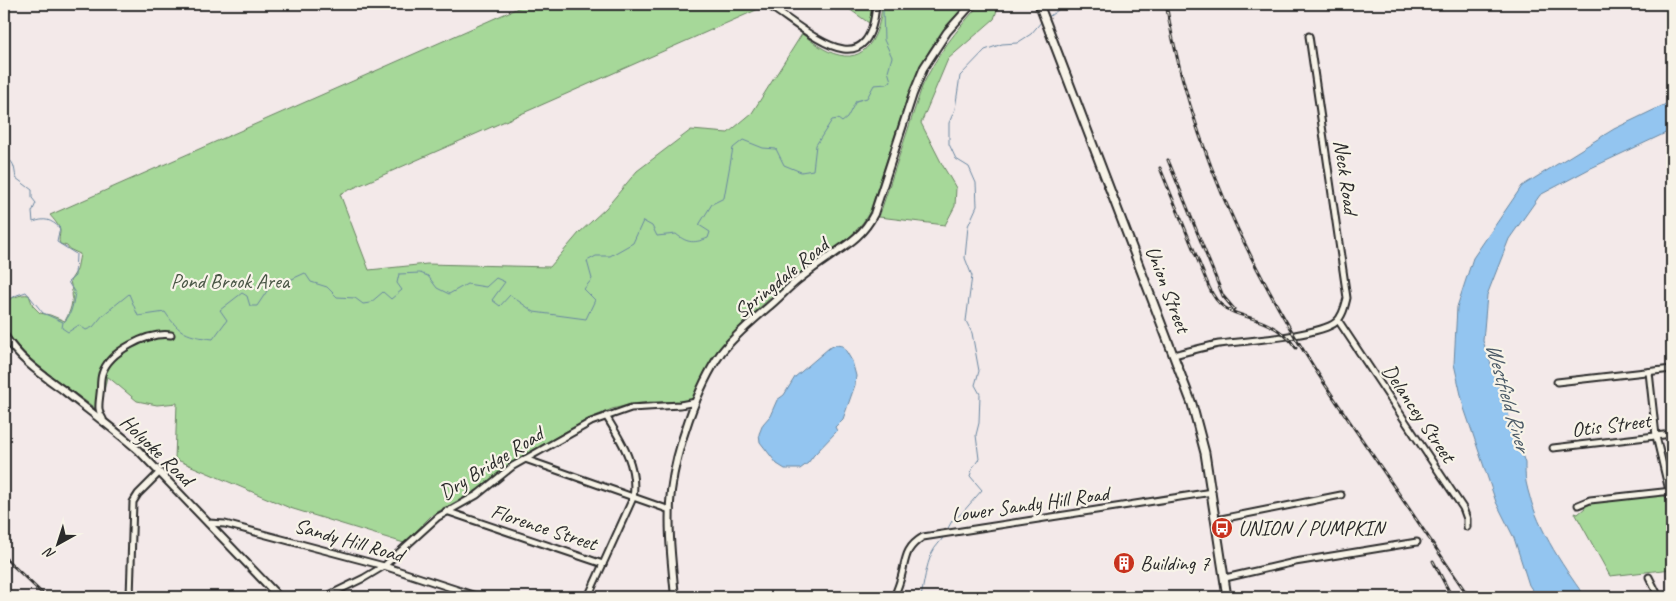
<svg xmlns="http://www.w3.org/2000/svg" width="1676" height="601" font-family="Caveat,sans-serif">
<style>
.green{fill:#a6d899;stroke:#688262}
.water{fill:#93c5f0;stroke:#6987a1}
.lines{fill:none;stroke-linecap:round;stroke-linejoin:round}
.stream{stroke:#6987a1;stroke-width:1}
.minor-casing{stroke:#2b2b2b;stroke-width:9}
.tertiary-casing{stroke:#2b2b2b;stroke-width:10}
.secondary-casing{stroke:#2b2b2b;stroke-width:11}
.minor{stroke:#f7f3e8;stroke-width:5}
.tertiary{stroke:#f7f3e8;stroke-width:6}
.secondary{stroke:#f7f3e8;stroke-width:7}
.rail-casing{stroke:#2b2b2b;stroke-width:3}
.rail{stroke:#f7f3e8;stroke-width:1;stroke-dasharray:4;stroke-linecap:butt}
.labels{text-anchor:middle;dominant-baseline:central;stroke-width:4.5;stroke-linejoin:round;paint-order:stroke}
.street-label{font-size:21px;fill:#2b2b2b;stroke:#f7f3e8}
.park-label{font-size:21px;fill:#4a5646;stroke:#f7f3e8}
.poi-label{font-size:21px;fill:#2b2b2b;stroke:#f7f3e8;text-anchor:start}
.water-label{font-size:22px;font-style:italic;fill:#4a5966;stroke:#f7f3e8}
</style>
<rect width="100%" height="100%" fill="#f3e9e9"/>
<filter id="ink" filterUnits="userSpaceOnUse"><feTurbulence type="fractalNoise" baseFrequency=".02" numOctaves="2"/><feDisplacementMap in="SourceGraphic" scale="10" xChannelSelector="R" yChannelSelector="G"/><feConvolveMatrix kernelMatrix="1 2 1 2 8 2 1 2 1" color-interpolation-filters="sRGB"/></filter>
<g filter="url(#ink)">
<g class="green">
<path d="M527,4H751L763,7L340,194L369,270L427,264L550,267L579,233L606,208L637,171L691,130L728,133L752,113L802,34C813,42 825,52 839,55C870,63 881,27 882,4H966L946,26L930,49L919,69L907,98L870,211C853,243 823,254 796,276C772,296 747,318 726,342C711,359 702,381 692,401L650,402L632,404L612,409L586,420L519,458L482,487L432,515L404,543L290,508L175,459L177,403L157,405L137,401L107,376L100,412C79,395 9,350 4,325C2,317 4,306 4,298C11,301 19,293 29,295L33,306L40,313L50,315L65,321C73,307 74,296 70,281L77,270L80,254L69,249L67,246L60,244C58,239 60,236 60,231C59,225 54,220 50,215Z"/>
<path d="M842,4H873L869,23Z"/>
<path d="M980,4H999L994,19L948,59L921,123L943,166L956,188L955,206L945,225L879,217L922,87C937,54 956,31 980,4Z"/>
<path d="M1663,495L1668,500L1669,504L1667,505L1672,519V569L1610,576L1575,513L1578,514L1585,508L1586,503Z"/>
</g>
<g class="water">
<path d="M1672,99V130L1591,168L1540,195L1509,239L1487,295L1483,341L1525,463C1525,469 1525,476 1526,482C1535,525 1560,562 1585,597H1537L1529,585L1514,538L1496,502L1464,408L1454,364L1457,307L1473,258L1522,186L1614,129L1664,105Z"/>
<path d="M836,345L843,346L852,361L856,376L855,385L843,419L835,427L837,431L814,455L808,463L800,469H785L777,464L760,442L759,434L763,424L770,416L777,400L784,395L795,377L829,348Z"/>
</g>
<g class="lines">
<g class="stream">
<path d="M1047,18L1058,10L1060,4"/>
<path d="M4,158C15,160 14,168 16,178L32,190V198L36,203L32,212L33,222C45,218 50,219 60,228L57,242L76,254L75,276L68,282L75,293C73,303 72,315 64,322"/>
<path d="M4,299L7,301L17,295L26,292L43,313L63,322L62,328L68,332L79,325L86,330L93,327L103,315L129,294L138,316L165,312C180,334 187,336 213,339L227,320L220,310L242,293L247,296L250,306H257L275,279H292L305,273L311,282L327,287L337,297L355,298L363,304L370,303L383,292L391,299L402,290L397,283L399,274L420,273L428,276L437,288L449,294L467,284L486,287L496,278L505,282L492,300L500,306L510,295L534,312L586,319L595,300L584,289L592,279L587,261L596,256H610L633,243L643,221L652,226L657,236L676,234C688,244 695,243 708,238L710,232L699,225L712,204L724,198L733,148L743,140L763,148L776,149L784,165L801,172L813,170L816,145L832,120L838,119L842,122L847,118L856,101L867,98L874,85L887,84L891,81L888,71L892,57L884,40L883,11L888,4"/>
<path d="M947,530L952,521L962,513L982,490L970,476L973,467L979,459L976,435L979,423L980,394L975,385L979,371L972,333L966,321L972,276L965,258L968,226L977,206L976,183L969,167L956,159L949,144V123L955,109L960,76L985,50L1002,44L1017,43L1031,34L1042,21"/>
<path d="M921,597C924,583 926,566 932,553C935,546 941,542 944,536"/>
</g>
<g class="minor-casing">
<g id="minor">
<path d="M766,4C803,26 869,94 876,4"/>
<path d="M1338,320L1463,508L1467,519V527"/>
<path d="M1174,355C1189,351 1204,347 1219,344C1243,341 1320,336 1336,322C1343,316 1345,306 1347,298L1309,36"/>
<path d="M1649,372L1656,436L1672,503"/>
<path d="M1557,382L1672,369"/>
<path d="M103,419C97,410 99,404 100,394C101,388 100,380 102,374C109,351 148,332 171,335"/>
<path d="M1553,448L1672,434"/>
<path d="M525,459L670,510"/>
<path d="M1578,505L1590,500L1672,491"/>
<path d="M446,511L603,564"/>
<path d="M1216,520L1341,495"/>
<path d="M208,523L225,524L384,566L479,597"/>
<path d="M1649,577L1659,597"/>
<path d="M1225,578L1295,562L1417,542"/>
<path d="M130,597L133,502L138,494L159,473"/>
<path d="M325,597L364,578L384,566L438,517L477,495L513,466L591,422L631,408L680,405L696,402"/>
<path d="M588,597L633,498C638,466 622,442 606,416"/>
<path d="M894,597C897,590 900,582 902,574C906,557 906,547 923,537L1212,492"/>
</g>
</g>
<g class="tertiary-casing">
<g id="tertiary">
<path d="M4,335C19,359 41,374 63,390C88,410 114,429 138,450L279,597"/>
<path d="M675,597C672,563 667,526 671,491C676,450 697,387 721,353C734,336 751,322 767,308C778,299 787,289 798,280C809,271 820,263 832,255C850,243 864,234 874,214L913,94L924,67L947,32L972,4"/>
</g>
</g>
<g class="secondary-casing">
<path id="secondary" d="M1039,4L1192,404L1205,453L1227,597"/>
</g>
<use href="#minor" class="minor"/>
<use href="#tertiary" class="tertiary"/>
<use href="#secondary" class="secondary"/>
<g class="rail-casing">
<g id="rail">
<path d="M1166,4C1183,103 1219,199 1267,287C1296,342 1330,393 1365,444C1400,495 1434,546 1469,597"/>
<path d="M1168,160L1223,296L1234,309"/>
<path d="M1160,168L1209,287C1222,318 1244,312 1269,325C1280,330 1289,338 1296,348"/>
<path d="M4,557L46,597"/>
<path d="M1433,561L1452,597"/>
</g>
</g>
<use href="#rail" class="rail"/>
</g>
</g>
<defs>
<g id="bus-disc" transform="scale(1.125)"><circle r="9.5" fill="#c8321e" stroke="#f7f3e8"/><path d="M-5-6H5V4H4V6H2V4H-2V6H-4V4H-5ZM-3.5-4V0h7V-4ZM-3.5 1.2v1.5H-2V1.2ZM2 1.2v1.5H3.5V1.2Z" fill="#fff"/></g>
<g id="building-disc" transform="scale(1.125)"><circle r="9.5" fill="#c8321e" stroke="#f7f3e8"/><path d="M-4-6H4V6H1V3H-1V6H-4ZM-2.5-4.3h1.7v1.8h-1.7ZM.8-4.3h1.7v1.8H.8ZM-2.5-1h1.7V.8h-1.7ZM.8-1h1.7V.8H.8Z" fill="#fff"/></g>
</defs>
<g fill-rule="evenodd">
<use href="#bus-disc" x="1222" y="528"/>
<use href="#building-disc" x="1124" y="563"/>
</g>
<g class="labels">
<g class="street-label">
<text transform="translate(1346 177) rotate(82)">Neck Road</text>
<text transform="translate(781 278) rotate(-39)">Springdale Road</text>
<text transform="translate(1168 289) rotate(69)">Union Street</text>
<text transform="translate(1419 413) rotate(56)">Delancey Street</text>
<text transform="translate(1611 425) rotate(-7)">Otis Street</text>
<text transform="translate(157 450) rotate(44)">Holyoke Road</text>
<text transform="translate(491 463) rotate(-32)">Dry Bridge Road</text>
<text transform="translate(1030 504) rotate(-8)">Lower Sandy Hill Road</text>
<text transform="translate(544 527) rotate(18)">Florence Street</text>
<text transform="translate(349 540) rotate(16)">Sandy Hill Road</text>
</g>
<g class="park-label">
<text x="230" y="281">Pond Brook Area</text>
</g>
<g class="poi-label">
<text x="1238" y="528">UNION / PUMPKIN</text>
<text x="1140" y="563">Building 7</text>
</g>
<g class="water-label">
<text transform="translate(1508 397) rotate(74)">Westfield River</text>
</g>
</g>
<rect width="1676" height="601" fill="none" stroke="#f7f3e8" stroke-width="20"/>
<rect x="10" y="10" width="1656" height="581" fill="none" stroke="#2b2b2b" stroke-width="2" filter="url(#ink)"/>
<g transform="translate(58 544) rotate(219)" stroke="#f7f3e8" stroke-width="4" paint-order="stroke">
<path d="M0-4L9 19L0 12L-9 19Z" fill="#2b2b2b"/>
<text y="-8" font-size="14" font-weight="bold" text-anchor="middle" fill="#2b2b2b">N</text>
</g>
</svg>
